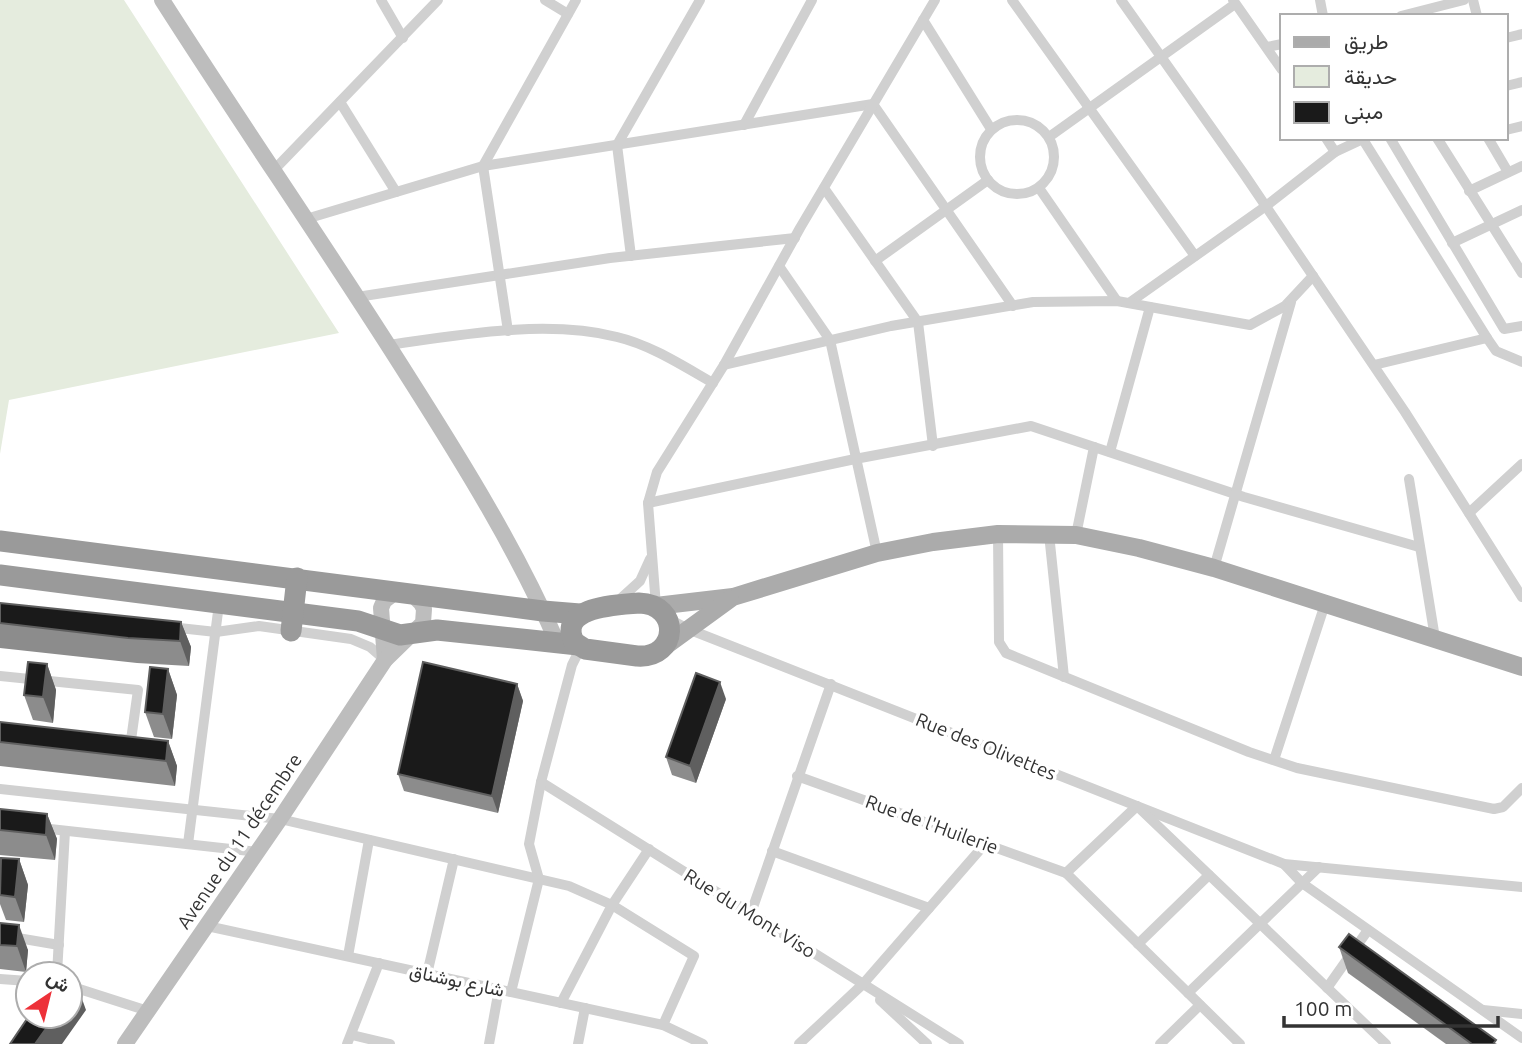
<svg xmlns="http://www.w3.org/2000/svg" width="1522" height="1044" font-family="Ubuntu,Vazirmatn,sans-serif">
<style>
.green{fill:#e5ecde}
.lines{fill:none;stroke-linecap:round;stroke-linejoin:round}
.street{stroke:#d0d0d0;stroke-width:10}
.secondary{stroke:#bdbdbd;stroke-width:16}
.primary{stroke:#ababab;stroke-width:18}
.highway{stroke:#9a9a9a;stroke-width:21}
.wall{fill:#8c8c8c}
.shaded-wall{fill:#5f5f5f}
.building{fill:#1a1a1a;stroke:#5f5f5f;stroke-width:2}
.labels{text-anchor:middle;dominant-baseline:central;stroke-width:7;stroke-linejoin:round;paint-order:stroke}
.street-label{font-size:19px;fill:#333;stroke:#fff}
</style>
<rect width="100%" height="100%" fill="#fff"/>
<path class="green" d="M0,0H124L339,333L9,400L0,454Z"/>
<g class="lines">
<g class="street">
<path d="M381,0L403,38"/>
<path d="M545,0L568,14"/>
<path d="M1012,0L1195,256"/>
<path d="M1121,0L1244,174L1405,412L1522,597"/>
<path d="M1233,0L1282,70"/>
<path d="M1320,0L1323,16"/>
<path d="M1473,0L1477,16"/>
<path d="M1401,16L1464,0"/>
<path d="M923,20L991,129"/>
<path d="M1506,38L1522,34"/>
<path d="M1267,47L1282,44"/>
<path d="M1506,86L1522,82"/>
<path d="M340,102L396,192"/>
<circle cx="1017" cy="157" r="37"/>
<path d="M744,125L812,0"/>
<path d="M1506,130L1522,126"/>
<path d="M1049,137L1235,4"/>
<path d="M1326,138L1335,152"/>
<path d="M1362,138L1487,338"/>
<path d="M1390,138L1504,329L1522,326"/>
<path d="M1437,138L1522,273"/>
<path d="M1488,138L1508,172"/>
<path d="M273,171L438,0"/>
<path d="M824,188L918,322L933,446"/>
<path d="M1039,188L1117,301"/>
<path d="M1469,191L1522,166"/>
<path d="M306,219L483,166L873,104L1013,306"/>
<path d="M1452,243L1522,210"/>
<path d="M631,256L617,145L700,0"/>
<path d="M875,261L988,180"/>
<path d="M779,266L830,340L877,553"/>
<path d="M357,297L610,258L795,238"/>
<path d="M1129,303L1266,206L1335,152L1365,138"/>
<path d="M508,331L483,166L576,0"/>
<path d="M388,345C459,335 546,319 617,337C651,345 683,366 713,383"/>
<path d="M724,365L891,326L1033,302L1117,301L1250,325L1285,306L1313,276"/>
<path d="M1374,365L1487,338L1496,351L1522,362"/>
<path d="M1110,452L1150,307"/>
<path d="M1409,479L1435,638"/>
<path d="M648,503L855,459L1031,426L1244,497L1419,547"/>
<path d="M1469,513L1522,464"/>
<path d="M998,534L999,642L1006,653L1249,752L1297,768L1494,809L1503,807L1522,788"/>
<path d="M1049,534L1064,677"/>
<path d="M1076,535L1094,447"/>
<path d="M1214,568L1291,302"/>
<path d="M618,601L640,581L650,559"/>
<path d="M656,606L648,503L657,472L724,365L800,228L935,0"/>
<path d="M667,618L688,629L1284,864L1522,887"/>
<path d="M170,627L216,632L259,626L351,639L370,647L385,660"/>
<path d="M0,676L138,690L131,740L121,739"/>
<path d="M1274,760L1325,604"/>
<path d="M797,776L1066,873"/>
<path d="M541,782L959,1044"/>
<path d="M0,789L280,819L569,886L612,905L694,956L663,1025"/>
<path d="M41,828L258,852"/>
<path d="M188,844L219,604"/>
<path d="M772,851L929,908"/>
<path d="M1284,864L1302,883L1522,1038"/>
<path d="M751,913L831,684"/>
<path d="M207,926L663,1025L703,1044"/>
<path d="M0,935L59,945"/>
<path d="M1138,944L1209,875"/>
<path d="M348,956L369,840"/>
<path d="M57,974L65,831"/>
<path d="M427,974L454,859"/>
<path d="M0,979L28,981"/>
<path d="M70,986L148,1011"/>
<path d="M1327,988L1368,930"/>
<path d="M511,992L539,879L529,844L541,782L572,665L581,647"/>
<path d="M1188,993L1319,867"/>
<path d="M880,1000L927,1044"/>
<path d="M561,1003L612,905L649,849"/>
<path d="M1483,1010L1522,1014"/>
<path d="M352,1035L390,1044"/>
<path d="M347,1044L379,963"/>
<path d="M489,1044L499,989"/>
<path d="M578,1044L585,1008"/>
<path d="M799,1044L863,984L985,844"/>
<path d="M1160,1044L1200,1005"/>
<path d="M1240,1044L1066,873L1137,806L1386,1044"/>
</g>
<g class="secondary">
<path d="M162,0C243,127 329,251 409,378C463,463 517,550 557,642"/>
<path d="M385,660L381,608L384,601L397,591"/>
<path d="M125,1044L280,819L385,660L423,623L424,609L421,603L411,593"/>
</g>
<g class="primary">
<path d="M656,606L733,597L877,553L933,542L998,534L1076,535L1139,548L1214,568L1522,667"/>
<path d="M664,647L730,599"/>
</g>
<g class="highway">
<path d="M0,541L543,611L580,614"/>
<path d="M0,575L358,621L400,635L437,630L578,645"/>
<path d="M639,603C681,604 679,659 637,656L585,649L574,642C557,606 618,605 639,603Z"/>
<path d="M291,631L297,578"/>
</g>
</g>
<g class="wall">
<path d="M0,603L181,622L191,647L189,666L137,663L0,648Z"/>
<path d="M47,664L56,690L53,723L33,720L24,695Z"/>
<path d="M168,669L177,695L172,739L154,737L145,712Z"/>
<path d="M517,684L523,701L498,813L404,791L398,774Z"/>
<path d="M726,699L696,783L672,775L666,757Z"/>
<path d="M0,722L168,741L177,766L175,786L0,766Z"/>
<path d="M0,809L47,814L57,839L55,860L0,855Z"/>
<path d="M19,859L28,885L24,922L6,920L0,904V866Z"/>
<path d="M0,923L28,950L26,972L0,969Z"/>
<path d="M1339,947L1497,1044H1446L1348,973Z"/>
</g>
<g class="shaded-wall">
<path d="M181,622L191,647L189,666L180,641Z"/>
<path d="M47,664L56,690L53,723L43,697Z"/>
<path d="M168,669L177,695L172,739L163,714Z"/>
<path d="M720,682L726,699L696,783L690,766Z"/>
<path d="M517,684L523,701L498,813L492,796Z"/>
<path d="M168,741L177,766L175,786L166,761Z"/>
<path d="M47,814L57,839L55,860L46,835Z"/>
<path d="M19,859L28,885L24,922L15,897Z"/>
<path d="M19,925L28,950L26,972L17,946Z"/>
<path d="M77,985L86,1010L62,1044H35L55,1016H70V994Z"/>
</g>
<g class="building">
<path d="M0,603L181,622L180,641L128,638L0,623Z"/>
<path d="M28,662L47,664L43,697L24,695Z"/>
<path d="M423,662L517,684L492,796L398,774Z"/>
<path d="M150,667L168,669L163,714L145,712Z"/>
<path d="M696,673L720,682L690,766L666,757Z"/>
<path d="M0,722L168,741L166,761L0,742Z"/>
<path d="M0,809L47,814L46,835L0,830Z"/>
<path d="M1,858L19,859L15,897L0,895Z"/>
<path d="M0,923L19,925L17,946L0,945Z"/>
<path d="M1349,934L1496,1040L1493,1044H1472L1339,947Z"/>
<path d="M70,980L77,985L70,994Z"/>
<path d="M29,1016H55L35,1044H10Z"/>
</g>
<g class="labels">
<g class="street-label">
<text transform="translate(986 746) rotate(22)">Rue des Olivettes</text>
<text transform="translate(932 824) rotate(20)">Rue de l'Huilerie</text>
<text transform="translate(239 841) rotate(-56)">Avenue du 11 décembre</text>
<text transform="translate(750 913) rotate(32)">Rue du Mont Viso</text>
<text transform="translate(457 980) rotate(12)">شارع بوشناق</text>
</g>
</g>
<rect x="1280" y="14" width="228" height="126" fill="#ffffff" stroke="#adadad" stroke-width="2"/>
<rect x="1294" y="37" width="35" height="10" fill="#ababab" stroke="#adadad" stroke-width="2"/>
<text x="1344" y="49" font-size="21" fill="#333333">طريق</text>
<rect x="1294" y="66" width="35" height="21" fill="#e5ecde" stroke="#adadad" stroke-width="2"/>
<text x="1344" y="84" font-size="21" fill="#333333">حديقة</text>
<rect x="1294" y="102" width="35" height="21" fill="#1a1a1a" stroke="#adadad" stroke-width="2"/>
<text x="1344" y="119" font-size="21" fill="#333333">مبنى</text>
<g transform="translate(49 995) rotate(35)"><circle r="33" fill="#ffffff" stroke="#adadad" stroke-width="2"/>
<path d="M0-5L12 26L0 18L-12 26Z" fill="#ed3139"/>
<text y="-10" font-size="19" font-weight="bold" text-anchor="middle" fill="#333333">ش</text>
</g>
<path d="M1284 1016v10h214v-10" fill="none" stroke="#333333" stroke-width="3.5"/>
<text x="1294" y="1016" font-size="21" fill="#333333" stroke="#ffffff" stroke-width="5" paint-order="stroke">100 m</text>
</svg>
